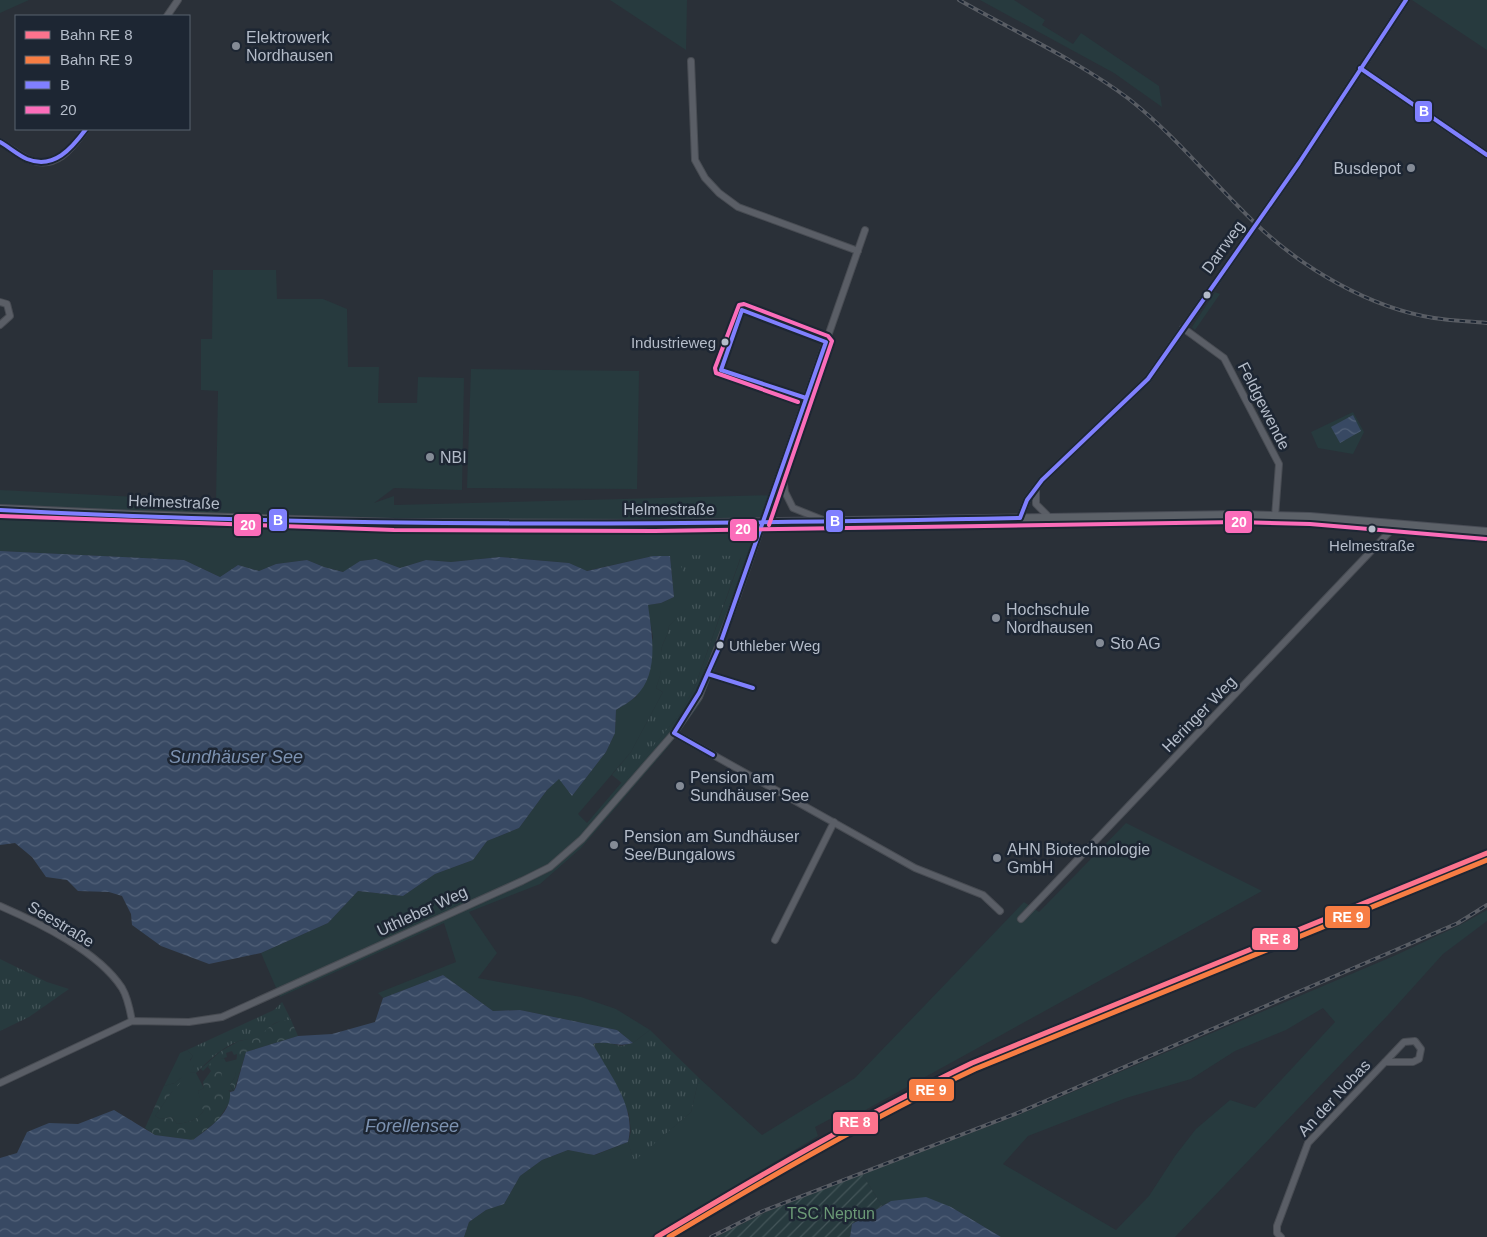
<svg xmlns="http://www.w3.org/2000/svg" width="1487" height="1237" font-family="Arial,sans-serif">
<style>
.grass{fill:#273a3e;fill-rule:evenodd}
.forest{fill:url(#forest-crowns)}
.park{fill:url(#park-tufts)}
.garden{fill:url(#garden-furrows)}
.water{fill:url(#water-waves)}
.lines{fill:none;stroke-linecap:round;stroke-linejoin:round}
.street-casing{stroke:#484c53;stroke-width:8}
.primary-casing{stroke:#484c55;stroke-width:12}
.street{stroke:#5a5e66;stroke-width:6}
.primary{stroke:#5c6168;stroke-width:10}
.rail-casing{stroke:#595d64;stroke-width:4}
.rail{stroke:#1d2633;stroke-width:2;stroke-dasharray:5.5;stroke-linecap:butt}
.bus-1-casing{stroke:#1d2633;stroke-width:8}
.bus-2-casing{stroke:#1d2633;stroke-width:8}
.bus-1{stroke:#8080ff;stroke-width:4}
.bus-2{stroke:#fb6dba;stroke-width:4}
.rail-1-casing{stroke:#1d2633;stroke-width:9}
.rail-2-casing{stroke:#1d2633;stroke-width:9}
.rail-1{stroke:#fc738d;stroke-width:5}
.rail-2{stroke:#f77d43;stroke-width:5}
.poi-dot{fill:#848b96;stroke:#1d2633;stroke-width:2}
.bus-dot{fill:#b4bcc9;stroke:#1d2633;stroke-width:2}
.labels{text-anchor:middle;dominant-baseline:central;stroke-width:5;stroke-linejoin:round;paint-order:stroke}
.bus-label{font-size:15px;fill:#b4bcc9;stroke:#1d2633;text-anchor:end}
.poi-label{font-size:16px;fill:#b4bcc9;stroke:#1d2633;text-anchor:start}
.street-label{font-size:16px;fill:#b4bcc9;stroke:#1d2633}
.park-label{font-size:16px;fill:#6b9a76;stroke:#1d2633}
.water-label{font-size:18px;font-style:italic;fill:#7c92b1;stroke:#1d2633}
.line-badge{stroke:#1d2633;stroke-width:2}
.badge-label{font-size:14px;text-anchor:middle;font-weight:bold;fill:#fff}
</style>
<defs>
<pattern id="forest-crowns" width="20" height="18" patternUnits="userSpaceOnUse" patternTransform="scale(1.25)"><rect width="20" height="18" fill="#273a3e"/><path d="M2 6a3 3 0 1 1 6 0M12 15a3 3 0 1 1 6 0" fill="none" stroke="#445559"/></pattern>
<pattern id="park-tufts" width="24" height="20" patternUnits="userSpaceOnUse" patternTransform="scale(1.25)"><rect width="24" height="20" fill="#273a3e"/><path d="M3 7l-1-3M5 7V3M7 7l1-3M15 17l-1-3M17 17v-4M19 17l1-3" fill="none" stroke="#445559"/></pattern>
<pattern id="garden-furrows" width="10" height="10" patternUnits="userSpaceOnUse" patternTransform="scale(1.25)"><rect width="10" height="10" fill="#273a3e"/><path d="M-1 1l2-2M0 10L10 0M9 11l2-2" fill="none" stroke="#445559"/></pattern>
<pattern id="water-waves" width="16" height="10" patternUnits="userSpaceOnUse" patternTransform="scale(1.25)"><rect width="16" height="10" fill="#384963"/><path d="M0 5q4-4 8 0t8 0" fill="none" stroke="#526178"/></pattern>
</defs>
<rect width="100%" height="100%" fill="#2a3038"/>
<g class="grass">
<path d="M0,0H29L0,13Z"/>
<path d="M610,0H687L686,50Z"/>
<path d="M980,0H1014L1045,20L1042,25L1073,44L1081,33L1159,86L1162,107L1114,73Z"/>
<path d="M1412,0H1487V50Z"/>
<path d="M213,270H276L277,299H323L347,309L348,367H379L378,403H417L418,377L464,378L462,490L394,488L374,503L394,496V505L777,495L715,669L700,704L668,747L581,848L540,884L469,912L497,953L478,978L581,997L616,1009L650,1030L633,1043L617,1030L520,1010L493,1011L443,975L383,998L378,993L456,962L444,923L280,997L261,953L328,923L358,891L403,896L435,874L473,860L487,841L519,828L547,790L559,778L572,796L606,752L615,733L616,710L636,697L653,637L647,605L661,603L674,597L670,556H653L586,571L569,563L500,557L451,562L426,560L400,568L376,559L360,561L344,572L324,567L307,560L276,564L259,571L238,565L220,577L184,560L0,551V490L216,501L218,391L201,390V339H212ZM741,557L695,686L680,714L587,823L578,814L631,752L663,692L656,688C663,671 661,669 661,653C661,643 669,636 669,626Z"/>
<path d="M1215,292L1220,294L1195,330L1192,327Z"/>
<path d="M471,369L639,371L637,489L467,488Z"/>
<path d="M1353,412L1364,432L1353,454L1318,448L1311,432Z"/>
<path d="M1126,823L1262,891L860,1113L837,1125L832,1118L815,1127L818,1136L650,1237H464L469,1222L486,1210L504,1204L520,1176L542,1160L568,1150L595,1155L628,1142L634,1160L691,1112L699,1078L762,1135L855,1078L1024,902L1039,912Z"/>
<path d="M1487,910V921L1443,954L1388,1015L1175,1237H1001L951,1207L891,1201L882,1206L862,1174L1016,1116L1396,955L1460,925ZM1323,1008L1335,1022L1255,1108L1230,1100L1196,1129L1175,1156L1149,1196L1116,1230L1003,1164L1028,1136L1126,1098L1191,1079L1235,1051L1286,1030Z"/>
<path d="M187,1050L193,1056L190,1060L194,1066L190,1072L196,1073L221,1051V1059L224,1058L226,1062L238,1059L235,1077L230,1085L233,1091L226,1090L209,1065L203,1071L201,1069L196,1073L204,1088L198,1091L204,1110C199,1120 187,1123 177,1124L172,1117L160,1119L155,1116L182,1077L175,1083L164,1086L180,1053Z"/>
</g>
<g class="forest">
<path d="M282,1020H291L298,1036L246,1052L234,1091L230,1085L235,1077L237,1054L234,1055L232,1051L226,1053L227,1057L221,1059V1051L239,1041L258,1037L266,1028Z"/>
<path d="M211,1062L221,1068L223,1084L230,1092L231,1100L218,1120L193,1140L155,1135L145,1128L164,1086L175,1083L182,1077L183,1080L171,1093L155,1116L160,1119L172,1117L177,1124C187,1123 199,1120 204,1110L199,1106L201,1103L198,1091L204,1088L203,1082L211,1071L208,1067Z"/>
</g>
<g class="park">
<path d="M677,555L741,556L695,686L680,714L622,783L612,775L631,752L663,692L656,688C662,673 661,668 661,653C661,643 669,636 669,626L694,601Z"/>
<path d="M0,959L47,982L69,989L29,1017L0,1031Z"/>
<path d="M282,1002L291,1020C272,1020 271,1027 258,1037C252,1041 245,1039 239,1041C222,1047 208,1061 196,1073L189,1072L194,1066L189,1063L193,1056L187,1050L274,1010Z"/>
<path d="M650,1030L699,1078L691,1112L634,1161L628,1142L631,1132L629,1114L593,1044L605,1042L621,1046L633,1043Z"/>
</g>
<path class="garden" d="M862,1174L882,1206L852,1224L850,1237H715L766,1212Z"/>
<g class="water">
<path d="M1353,415L1361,431L1340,443L1331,427Z"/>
<path d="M0,551L184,560L220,577L238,565L259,571L276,564L307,560L324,567L343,572L360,561L376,559L400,568L426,560L451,562L500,557L569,563L587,571L653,556H670L674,597L661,603L648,605C652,635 660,674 635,697C630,702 622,706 616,710L615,733L606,752L572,796L559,779L547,790L519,828L487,841L473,860L435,874L403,896L358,891L328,923L261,953L209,964L161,946L132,925L131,914L122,896L109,892L78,891L67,880L46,877L32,857L15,843L0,845Z"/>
<path d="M443,975L493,1011L520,1010L617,1030L633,1043C615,1048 610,1040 593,1044C609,1074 637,1107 628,1142L594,1155L568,1150L542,1160L520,1176L504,1204L486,1210L469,1222L464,1237H0V1158L17,1153L27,1132L49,1123L78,1124L114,1110L155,1135L193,1140C209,1128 232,1113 230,1092L234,1091L236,1087L246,1052L298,1036L332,1034L375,1022L383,998Z"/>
<path d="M926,1197L951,1207L1001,1237H850L852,1224L891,1201Z"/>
</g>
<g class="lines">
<g class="street-casing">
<g id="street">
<path d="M167,16L178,0"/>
<path d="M691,61L695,160L705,178L719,193L738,207L858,251"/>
<path d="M1360,68L1487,155"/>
<path d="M0,142C10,147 19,156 30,160C57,170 72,148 86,129"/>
<path d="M0,302L7,304L10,316L0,325"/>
<path d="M1183,328L1224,358L1279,464L1275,517"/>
<path d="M782,469L785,492L793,508L823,520"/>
<path d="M1036,489V504L1049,517"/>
<path d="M1020,518L1027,500L1042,480L1148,379L1299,163L1406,0"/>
<path d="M674,733L915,868L983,895L1000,911"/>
<path d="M0,906C39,923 98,951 122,988C128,998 130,1010 132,1021"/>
<path d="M1021,919L1395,526"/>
<path d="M775,940L834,822"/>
<path d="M0,1083L132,1021L189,1022L222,1017L522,881L550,867L582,839L674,733L699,697L738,594L865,230"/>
<path d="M1281,1237L1277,1233V1226L1308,1143L1404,1042L1415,1041L1421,1049L1419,1059L1413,1062H1385"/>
</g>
</g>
<g class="primary-casing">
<path id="primary" d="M0,510L135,516L394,524L655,525L1238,516L1310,518L1487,533"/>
</g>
<use href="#street" class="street"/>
<use href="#primary" class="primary"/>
<g class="rail-casing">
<g id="rail">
<path d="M959,0C1014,31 1080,62 1129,99C1176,136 1213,183 1256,224C1302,268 1370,308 1434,318C1452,321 1470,321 1487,323"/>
<path d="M711,1237L763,1211L1020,1112L1398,949L1458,923L1487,905"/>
</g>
</g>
<use href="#rail" class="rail"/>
<g class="bus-1-casing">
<g id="bus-1">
<path d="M1360,68L1487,155"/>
<path d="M0,142C9,147 18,155 27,159C54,170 72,148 86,129"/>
<path d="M0,510C340,528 680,525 1020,518L1027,500L1042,480L1148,379L1299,163L1406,0"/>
<path d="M708,674L753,688"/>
<path d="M713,755L674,733L699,693L718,650L826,342L742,310L721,370L806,398"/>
</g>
</g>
<g class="bus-2-casing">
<g id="bus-2">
<path d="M0,516L394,530L655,531L1238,522L1310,524L1486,539"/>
<path d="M769,525L832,341L828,336L744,304L739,305L715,368L716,373L798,402"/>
</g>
</g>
<use href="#bus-1" class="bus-1"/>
<use href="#bus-2" class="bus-2"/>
<g class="rail-1-casing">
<path id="rail-1" d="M657,1237C761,1175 863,1115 972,1063L1487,853"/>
</g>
<g class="rail-2-casing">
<path id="rail-2" d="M669,1237C770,1177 869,1119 975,1069L1487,860"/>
</g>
<use href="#rail-1" class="rail-1"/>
<use href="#rail-2" class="rail-2"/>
</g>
<g class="poi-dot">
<circle cx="236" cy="46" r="5"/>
<circle cx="1411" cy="168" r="5"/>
<circle cx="430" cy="457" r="5"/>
<circle cx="996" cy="618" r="5"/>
<circle cx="1100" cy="643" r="5"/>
<circle cx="680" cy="786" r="5"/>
<circle cx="614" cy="845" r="5"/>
<circle cx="997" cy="858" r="5"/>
</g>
<g class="bus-dot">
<circle cx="1207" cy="295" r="4.5"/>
<circle cx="725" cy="342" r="4.5"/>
<circle cx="1372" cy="529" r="4.5"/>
<circle cx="720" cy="645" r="4.5"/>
</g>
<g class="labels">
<g class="bus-label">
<text x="716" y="342">Industrieweg</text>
<text x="1372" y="545" text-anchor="middle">Helmestraße</text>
<text x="729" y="645" text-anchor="start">Uthleber Weg</text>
</g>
<g class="poi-label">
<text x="246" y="37">Elektrowerk<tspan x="246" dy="18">Nordhausen</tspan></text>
<text x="1401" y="168" text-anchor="end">Busdepot</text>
<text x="440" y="457">NBI</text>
<text x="1006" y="609">Hochschule<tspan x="1006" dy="18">Nordhausen</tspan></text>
<text x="1110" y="643">Sto AG</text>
<text x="690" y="777">Pension am<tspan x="690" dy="18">Sundhäuser See</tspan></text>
<text x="624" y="836">Pension am Sundhäuser<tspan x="624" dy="18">See/Bungalows</tspan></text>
<text x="1007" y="849">AHN Biotechnologie<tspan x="1007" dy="18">GmbH</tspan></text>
</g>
<g class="street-label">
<text transform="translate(1223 247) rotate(-54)">Darrweg</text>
<text transform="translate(1264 406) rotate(63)">Feldgewende</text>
<text transform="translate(174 502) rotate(2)">Helmestraße</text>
<text x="669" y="509">Helmestraße</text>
<text transform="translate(1199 714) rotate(-46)">Heringer Weg</text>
<text transform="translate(422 911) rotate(-25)">Uthleber Weg</text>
<text transform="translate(61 924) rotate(31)">Seestraße</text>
<text transform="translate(1334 1098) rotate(-47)">An der Nobas</text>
</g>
<g class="park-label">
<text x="831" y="1213">TSC Neptun</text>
</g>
<g class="water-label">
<text x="236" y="757">Sundhäuser See</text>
<text x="412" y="1126">Forellensee</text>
</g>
</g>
<g class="line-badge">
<rect x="1414" y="100" width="19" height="23" rx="5" fill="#8080ff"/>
<rect x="268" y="508" width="20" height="24" rx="5" fill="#8080ff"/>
<rect x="825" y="509" width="19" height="24" rx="5" fill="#8080ff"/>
<rect x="1224" y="510" width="29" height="24" rx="5" fill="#fb6dba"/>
<rect x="233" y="513" width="29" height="24" rx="5" fill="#fb6dba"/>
<rect x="729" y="518" width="29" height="24" rx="5" fill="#fb6dba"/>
<rect x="1324" y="905" width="47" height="24" rx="5" fill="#f77d43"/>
<rect x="1251" y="927" width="48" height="24" rx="5" fill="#fc738d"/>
<rect x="908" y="1078" width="47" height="24" rx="5" fill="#f77d43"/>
<rect x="832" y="1111" width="47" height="24" rx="5" fill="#fc738d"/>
</g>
<g class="badge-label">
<text x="1424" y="116">B</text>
<text x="278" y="525">B</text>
<text x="835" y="526">B</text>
<text x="1239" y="527">20</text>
<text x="248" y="530">20</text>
<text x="743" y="534">20</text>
<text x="1348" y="922">RE 9</text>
<text x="1275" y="944">RE 8</text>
<text x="931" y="1095">RE 9</text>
<text x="855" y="1127">RE 8</text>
</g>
<rect x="15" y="15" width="175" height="115" fill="#1d2633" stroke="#59626f"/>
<rect x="25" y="31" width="25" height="8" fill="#fc738d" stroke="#59626f"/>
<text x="60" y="40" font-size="15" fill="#b4bcc9">Bahn RE 8</text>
<rect x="25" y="56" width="25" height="8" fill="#f77d43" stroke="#59626f"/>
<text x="60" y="65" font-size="15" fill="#b4bcc9">Bahn RE 9</text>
<rect x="25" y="81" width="25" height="8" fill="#8080ff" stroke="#59626f"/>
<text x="60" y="90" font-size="15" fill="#b4bcc9">B</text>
<rect x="25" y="106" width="25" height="8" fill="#fb6dba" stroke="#59626f"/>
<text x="60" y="115" font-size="15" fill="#b4bcc9">20</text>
</svg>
